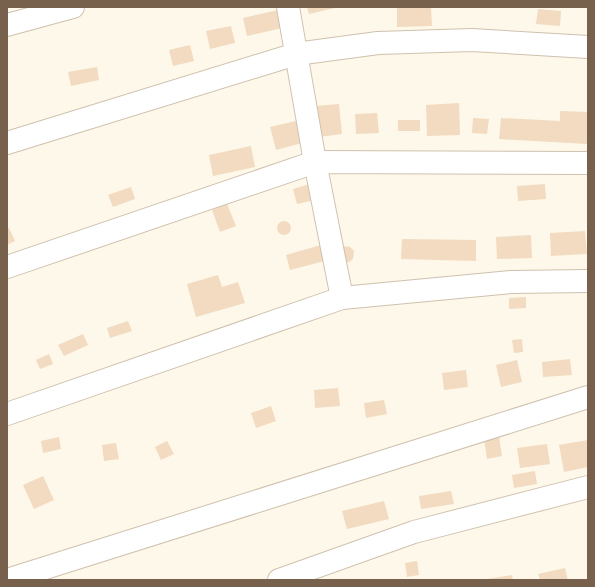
<svg xmlns="http://www.w3.org/2000/svg" width="595" height="587" font-family="Lato,sans-serif">
<style>
.building{fill:#f2dbc0}
.lines{fill:none;stroke-linecap:round;stroke-linejoin:round}
.minor-casing{stroke:#cfc1ae;stroke-width:24}
.minor{stroke:#fff;stroke-width:22}
</style>
<rect width="100%" height="100%" fill="#fdf8e9"/>
<g class="building">
<path d="M307,7H335V8L309,14Z"/>
<path d="M397,7H431L432,26L397,27Z"/>
<path d="M538,9L561,11L560,26L536,24Z"/>
<path d="M278,10L282,28L247,36L243,18Z"/>
<path d="M231,26L235,43L210,49L206,31Z"/>
<path d="M190,45L194,61L173,66L169,50Z"/>
<path d="M97,67L99,80L71,86L68,72Z"/>
<path d="M459,103L460,135L427,136L426,105Z"/>
<path d="M339,104L342,134L319,137L316,106Z"/>
<path d="M560,111L588,112L587,144L499,139L501,118L560,121Z"/>
<path d="M377,113L379,133L356,134L355,114Z"/>
<path d="M473,118L489,119L487,134L472,133Z"/>
<rect x="398" y="120" width="22" height="11"/>
<path d="M296,121L302,143L276,150L270,127Z"/>
<path d="M251,146L255,167L213,176L209,155Z"/>
<path d="M310,184L315,200L297,204L293,189Z"/>
<path d="M545,184L546,199L518,201L517,186Z"/>
<path d="M131,187L135,199L113,207L108,195Z"/>
<path d="M227,204L236,226L220,232L212,210Z"/>
<circle cx="284" cy="228" r="7"/>
<path d="M9,228L15,241L7,245V229Z"/>
<path d="M585,231L587,254L551,256L550,233Z"/>
<path d="M531,235L532,258L497,259L496,237Z"/>
<path d="M402,239L476,240V261L401,259Z"/>
<path d="M328,243L332,259L290,270L286,255Z"/>
<path d="M343,246L350,247L354,251L353,259L349,262L346,263Z"/>
<path d="M218,275L222,287L238,282L245,303L196,317L187,284Z"/>
<path d="M526,297V308L509,309V298Z"/>
<path d="M128,321L132,331L110,338L107,328Z"/>
<path d="M83,334L88,345L64,356L58,345Z"/>
<path d="M522,339L523,352L514,353L512,340Z"/>
<path d="M49,354L53,364L40,369L36,360Z"/>
<path d="M570,359L572,375L543,377L542,362Z"/>
<path d="M517,360L522,382L501,387L496,365Z"/>
<path d="M466,370L468,387L444,390L442,373Z"/>
<path d="M338,388L340,406L315,408L314,390Z"/>
<path d="M384,400L387,414L366,418L364,403Z"/>
<path d="M271,406L276,421L256,428L251,413Z"/>
<path d="M499,436L502,456L487,459L484,438Z"/>
<path d="M59,437L61,449L43,453L41,441Z"/>
<path d="M588,440V467L564,472L559,445Z"/>
<path d="M167,441L174,454L161,460L155,447Z"/>
<path d="M116,443L119,459L104,461L102,445Z"/>
<path d="M547,444L550,464L520,468L517,448Z"/>
<path d="M535,471L537,484L514,488L512,475Z"/>
<path d="M43,476L54,500L34,509L23,485Z"/>
<path d="M451,491L454,504L421,509L419,496Z"/>
<path d="M384,501L389,519L347,529L342,511Z"/>
<path d="M417,561L419,575L407,577L405,563Z"/>
<path d="M565,568L568,580H540L538,574Z"/>
<path d="M512,575L513,580H487V579Z"/>
</g>
<g class="lines">
<g class="minor-casing">
<g id="minor">
<path d="M288,7L315,162L342,298"/>
<path d="M7,25L73,7"/>
<path d="M7,143L296,54L378,43L472,40L588,47"/>
<path d="M7,267L315,162L588,163"/>
<path d="M7,414L342,298L511,282L588,281"/>
<path d="M7,580L588,397"/>
<path d="M279,580L414,532L588,487"/>
</g>
</g>
<use href="#minor" class="minor"/>
</g>
<rect width="595" height="587" fill="none" stroke="#78614c" stroke-width="16"/>
</svg>
